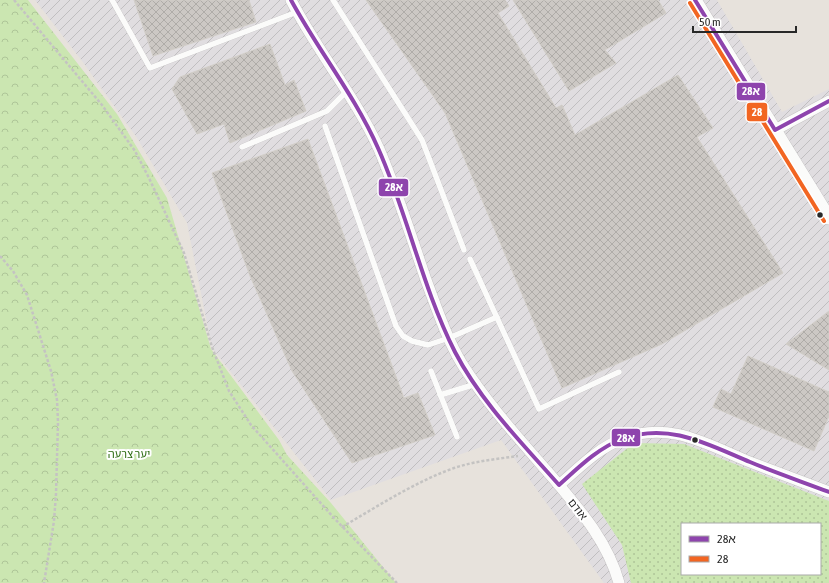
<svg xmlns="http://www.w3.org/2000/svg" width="829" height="583" font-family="'Asap Condensed','Noto Sans Hebrew',sans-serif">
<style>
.industrial{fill:url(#industrial-furrows);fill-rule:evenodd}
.grass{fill:url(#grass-dots);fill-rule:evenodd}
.forest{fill:url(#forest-crowns)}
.building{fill:url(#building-cross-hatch);stroke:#d2cec8}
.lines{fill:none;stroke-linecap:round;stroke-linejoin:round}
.service-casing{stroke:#c4c2c3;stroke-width:6}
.minor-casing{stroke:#c4c2c3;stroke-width:12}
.tertiary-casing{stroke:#c4c2c3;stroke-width:14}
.path{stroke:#c4c3c2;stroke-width:2.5;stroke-dasharray:3 2;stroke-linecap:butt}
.service{stroke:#fbfbfa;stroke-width:5.5}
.minor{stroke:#fbfbfa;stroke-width:11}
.tertiary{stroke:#fbfbfa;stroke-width:13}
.bus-1-casing{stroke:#fff;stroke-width:7}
.bus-2-casing{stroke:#fff;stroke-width:7}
.bus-1{stroke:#8e44ad;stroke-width:4}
.bus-2{stroke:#f26522;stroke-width:4}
.bus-dot{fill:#282828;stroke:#fff;stroke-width:1.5}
.labels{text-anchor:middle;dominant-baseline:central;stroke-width:4;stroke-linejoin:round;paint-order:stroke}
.park-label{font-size:11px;fill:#2c6b11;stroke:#fff}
.street-label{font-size:11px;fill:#282828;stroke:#fff}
.line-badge{stroke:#fff;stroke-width:1.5}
.badge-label{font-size:11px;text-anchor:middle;font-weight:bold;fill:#fff}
</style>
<defs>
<pattern id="industrial-furrows" width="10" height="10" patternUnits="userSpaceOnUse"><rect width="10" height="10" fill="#e0dde0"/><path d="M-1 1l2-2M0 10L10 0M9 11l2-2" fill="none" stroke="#c0bec0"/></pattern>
<pattern id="grass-dots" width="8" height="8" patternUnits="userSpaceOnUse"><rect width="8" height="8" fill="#cbe6b1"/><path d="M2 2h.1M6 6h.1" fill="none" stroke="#aec598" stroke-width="1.8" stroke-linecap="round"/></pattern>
<pattern id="forest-crowns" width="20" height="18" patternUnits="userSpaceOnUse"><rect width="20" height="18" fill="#cbe6b1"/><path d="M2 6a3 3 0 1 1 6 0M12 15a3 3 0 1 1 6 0" fill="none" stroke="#aec598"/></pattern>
<pattern id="building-cross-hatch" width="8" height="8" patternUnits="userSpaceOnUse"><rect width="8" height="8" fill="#ccc8c4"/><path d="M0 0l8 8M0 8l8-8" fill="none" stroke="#afaca8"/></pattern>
</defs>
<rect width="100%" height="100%" fill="#e7e2dc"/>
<path class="industrial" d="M35,0H717L782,112L829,89V583H604L501,440L331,500L212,348L187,223L137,138L82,61ZM682,524H820V574H682Z"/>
<path class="grass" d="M634,443L684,444L829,501V583H631L622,545L582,484ZM682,524H820V574H682Z"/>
<path class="forest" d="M0,0H28L117,114L167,198L211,349L279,440L287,455L331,503L396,583H0Z"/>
<g class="building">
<path d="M134,0H249L256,22L153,56Z"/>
<path d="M366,0H505L509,6L498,13L556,108L562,105L575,135L678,75L713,128L697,137L783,273L662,344L562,388L445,113Z"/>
<path d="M513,0H658L666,13L605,50L616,63L569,91Z"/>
<path d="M270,44L285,85L294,80L306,111L230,143L224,124L197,134L172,89L180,77Z"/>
<path d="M308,139L404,398L418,393L435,435L352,463L292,371L250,276L212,173Z"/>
<path d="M829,311V370L786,344Z"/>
<path d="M748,356L829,392V416L814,451L713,407L721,389L731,394Z"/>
</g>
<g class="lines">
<g class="service-casing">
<g id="service">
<path d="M112,0L150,68L297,12"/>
<path d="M333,0L422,140L464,250"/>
<path d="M325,126L396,326L403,336L412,341L428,345L449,338L497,317"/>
<path d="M242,147L327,111L347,91"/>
<path d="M470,259L539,409L619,372"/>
<path d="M431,371L457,437"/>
<path d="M440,395L476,384"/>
</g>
</g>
<g class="minor-casing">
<g id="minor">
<path d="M291,0C317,51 355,96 379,149C397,191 411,236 426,280C437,309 446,337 462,364C488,405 521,441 553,478C580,510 608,542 619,583"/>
<path d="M775,130L829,101"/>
<path d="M559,485C579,468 598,448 622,439C669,420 708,445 750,462C776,472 802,482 829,492"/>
</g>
</g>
<g class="tertiary-casing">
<path id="tertiary" d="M695,0L829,218"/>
</g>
<g class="path">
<path d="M14,0L102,105L135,151L149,178L184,253L212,347L229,391L251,425L334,518L397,583"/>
<path d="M0,256L13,271L27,295L51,371L57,400L58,422L56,494L54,521L44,583"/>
<path d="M342,527C378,506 415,482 454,468C475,461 497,459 518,456"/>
</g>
<use href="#service" class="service"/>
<use href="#minor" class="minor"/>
<use href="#tertiary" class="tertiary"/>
<g class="bus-1-casing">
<g id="bus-1">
<path d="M291,0C318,50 355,96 378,148C408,215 422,287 455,352C481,402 522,443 559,485C578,468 598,448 622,439C669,422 707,444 750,462C776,473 803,482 829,492"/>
<path d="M695,0L775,130L829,101"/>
</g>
</g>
<g class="bus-2-casing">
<path id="bus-2" d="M690,3L824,221"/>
</g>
<use href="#bus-1" class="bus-1"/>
<use href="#bus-2" class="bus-2"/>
</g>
<g class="bus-dot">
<circle cx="820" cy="215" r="3.5"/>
<circle cx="695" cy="440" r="3.5"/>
</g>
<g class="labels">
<g class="park-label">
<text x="129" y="454">יער צרעה</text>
</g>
<g class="street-label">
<text transform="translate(578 509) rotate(52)">אודם</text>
</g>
</g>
<g class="line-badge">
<rect x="736" y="82" width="30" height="19" rx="4" fill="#8e44ad"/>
<rect x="746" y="102" width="22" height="20" rx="4" fill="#f26522"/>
<rect x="378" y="178" width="31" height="19" rx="4" fill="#8e44ad"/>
<rect x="611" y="428" width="30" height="19" rx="4" fill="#8e44ad"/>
</g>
<g class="badge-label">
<text x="751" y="95">28א</text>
<text x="757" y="116">28</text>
<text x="394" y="191">28א</text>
<text x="626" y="442">28א</text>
</g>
<rect x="681" y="523" width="140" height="52" fill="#ffffff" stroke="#a9a9a9"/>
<rect x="689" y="536" width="20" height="6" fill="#8e44ad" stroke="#a9a9a9"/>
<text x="717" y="543" font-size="12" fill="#282828">28א</text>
<rect x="689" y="556" width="20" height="6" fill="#f26522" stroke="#a9a9a9"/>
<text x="717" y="563" font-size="12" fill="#282828">28</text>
<path d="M693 26v6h103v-6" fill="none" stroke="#282828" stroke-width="2"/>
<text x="699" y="26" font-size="12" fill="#282828" stroke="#ffffff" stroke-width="3" paint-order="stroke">50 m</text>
</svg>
